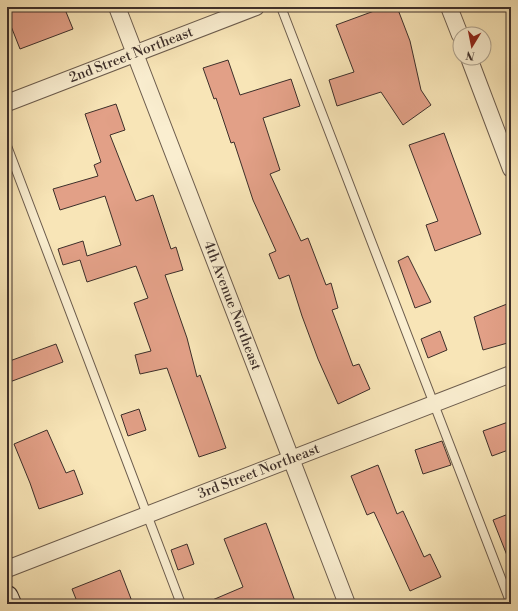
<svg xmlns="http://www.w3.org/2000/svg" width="518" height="611" font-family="'Libre Bodoni',serif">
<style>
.building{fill:#e2a087;stroke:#3d2f2a}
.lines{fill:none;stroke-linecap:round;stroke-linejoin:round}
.lane-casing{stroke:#6c5c4d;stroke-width:10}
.street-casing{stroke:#6c5c4d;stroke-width:18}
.secondary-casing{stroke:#3d2f2a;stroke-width:24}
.lane{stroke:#faeed0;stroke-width:8}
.street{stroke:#faeed0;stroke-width:16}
.secondary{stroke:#faeed0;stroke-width:22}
.labels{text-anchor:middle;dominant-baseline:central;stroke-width:3.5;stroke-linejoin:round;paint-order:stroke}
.street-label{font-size:14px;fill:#3d2f2a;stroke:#faeed0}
</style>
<rect width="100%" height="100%" fill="#f8e5b7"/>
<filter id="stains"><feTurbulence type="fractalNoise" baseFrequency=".005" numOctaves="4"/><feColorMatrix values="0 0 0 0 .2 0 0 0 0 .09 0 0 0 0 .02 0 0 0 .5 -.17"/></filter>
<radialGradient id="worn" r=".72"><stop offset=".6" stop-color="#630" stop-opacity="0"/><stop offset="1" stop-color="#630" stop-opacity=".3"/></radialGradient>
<g class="building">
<path d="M7,7H64L73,29L20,49L7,16Z"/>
<path d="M385,7H397L410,41L421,90L431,105L403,125L381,92L337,106L329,80L354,72L336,25Z"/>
<path d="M228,60L240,95L291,79L300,106L263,118L280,170L270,174L301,241L308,238L326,285L331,283L338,308L332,310L353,366L359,364L370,389L338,404L318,359L302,316L289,275L279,279L269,254L276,251L253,200L234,142L231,143L216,98L214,99L203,68Z"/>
<path d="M116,104L125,130L110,135L136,201L153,195L171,249L176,247L183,270L165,275L187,338L197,377L200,375L226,448L199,457L167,368L140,374L135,355L151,351L134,303L148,298L136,266L87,282L80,260L63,265L58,249L83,241L87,256L121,245L105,196L60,210L53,189L98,176L94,165L101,162L85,114Z"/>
<path d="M444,133L481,234L435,251L426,225L438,221L409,145Z"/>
<path d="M408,256L431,302L415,308L398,261Z"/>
<path d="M507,304L511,319V342L483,350L474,317Z"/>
<path d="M440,331L447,350L428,358L421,339Z"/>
<path d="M56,344L63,362L7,383V362Z"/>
<path d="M139,409L146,430L128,436L121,415Z"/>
<path d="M511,421V449L492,456L483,431Z"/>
<path d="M47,430L66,473L74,470L83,494L39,509L30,483L14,444Z"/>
<path d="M442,441L451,465L423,474L415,450Z"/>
<path d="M378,465L397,514L403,511L424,557L430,554L441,577L410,591L374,512L367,515L351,476Z"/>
<path d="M511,513V563H510L493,520Z"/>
<path d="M266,523L296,604H203L243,587L224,539Z"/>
<path d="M187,544L194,564L178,570L171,550Z"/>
<path d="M120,570L133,604H78L72,589Z"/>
</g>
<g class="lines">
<g class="lane-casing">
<g id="lane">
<path d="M281,7L511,604"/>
<path d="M7,146L181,604"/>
</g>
</g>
<g class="street-casing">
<g id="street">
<path id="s1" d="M117,7L347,604"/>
<path d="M449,7L460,35"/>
<path d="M469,58L511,169"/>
<path id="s2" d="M7,103L256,7"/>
<path id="s3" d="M7,569L511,374"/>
</g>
</g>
<g class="secondary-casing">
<path id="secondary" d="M7,597L10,604"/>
</g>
<use href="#lane" class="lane"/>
<use href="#street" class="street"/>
<use href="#secondary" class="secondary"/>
</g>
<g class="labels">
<g class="street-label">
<text stroke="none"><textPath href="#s2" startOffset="133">2nd Street Northeast</textPath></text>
<text stroke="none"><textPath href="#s1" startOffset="320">4th Avenue Northeast</textPath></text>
<text stroke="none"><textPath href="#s3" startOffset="270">3rd Street Northeast</textPath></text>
</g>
</g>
<rect width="518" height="611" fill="none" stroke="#f8e5b7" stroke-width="24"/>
<rect x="8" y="8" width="502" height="595" fill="none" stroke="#3d2f2a" stroke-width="2"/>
<rect x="12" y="12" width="494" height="587" fill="none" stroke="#3d2f2a"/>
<g transform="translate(472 46) rotate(190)"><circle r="19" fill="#faeed0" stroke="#aea28e"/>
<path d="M0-3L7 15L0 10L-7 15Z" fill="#8f2418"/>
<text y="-6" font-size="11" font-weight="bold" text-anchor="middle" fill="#3d2f2a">N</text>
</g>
<rect width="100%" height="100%" filter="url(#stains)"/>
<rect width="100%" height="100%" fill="url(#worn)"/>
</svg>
